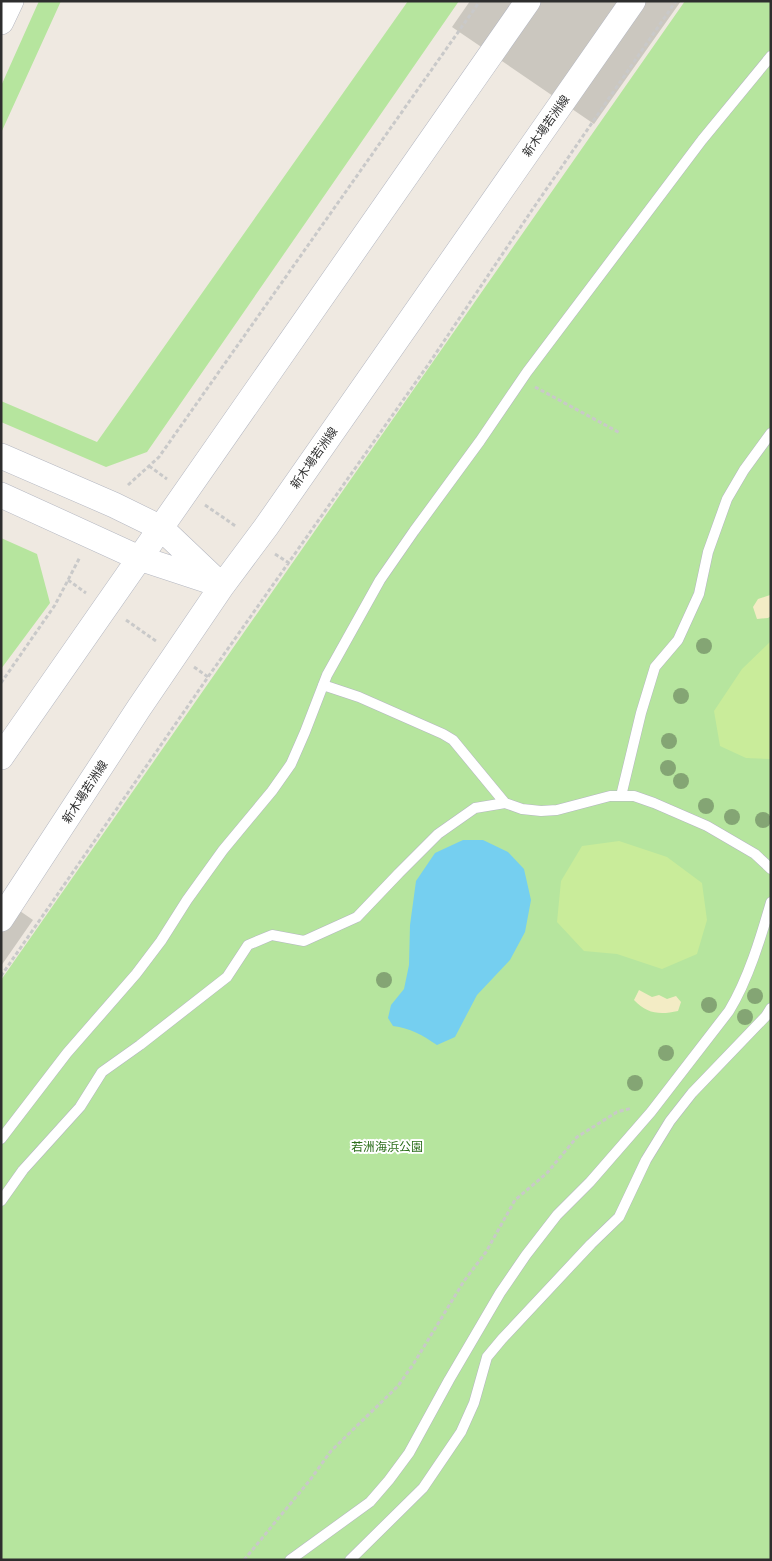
<svg xmlns="http://www.w3.org/2000/svg" width="772" height="1561" viewBox="0 0 772 1561" font-family="'Fira Sans','Noto Sans JP',sans-serif">
<rect width="100%" height="100%" fill="#efe9e1"/>
<path fill="#b6e59e" d="M 39,1 L 61,1 L 1,133 L 1,86 Z
M 408,1 L 459,1 L 147,452 L 106,467 L 1,422 L 1,401 L 97,442 Z
M 685,1 L 771,1 L 771,1560 L 1,1560 L 1,980 Z
M 1,538 L 37,554 L 50,603 L 1,669 Z"/>
<path fill="#f3ecc5" d="M 771,584 L 771,616 L 768,618 L 757,619 L 753,607 L 758,599 L 770,595 Z
M 639,990 L 652,997 L 659,995 L 667,999 L 676,996 L 681,1002 L 678,1011 C 660,1015 647,1014 634,1000 Z"/>
<path fill="#c9ec9a" d="M 771,641 L 771,759 L 746,758 L 720,746 L 714,711 L 742,669 Z
M 619,841 L 667,857 L 702,883 L 707,920 L 697,954 L 662,969 L 617,954 L 584,951 L 557,922 L 561,881 L 582,846 Z"/>
<path fill="#75cff0" d="M 463,840 L 483,840 L 508,852 L 524,869 L 531,900 L 525,932 L 510,960 L 477,995 L 455,1037 L 437,1045 C 422,1035 410,1028 393,1026 L 388,1018 L 391,1005 L 404,989 L 409,965 L 410,925 L 416,881 L 435,853 Z"/>
<path fill="#cbc7bf" d="M 470,1 L 681,1 L 594,124 L 452,27 Z
M 1,898 L 33,920 L 1,966 Z"/>
<g fill="none" stroke-linecap="round" stroke-linejoin="round">
<defs>
<path id="service" d="M 323,685 L 359,697 L 443,734 L 453,740 L 505,803 L 522,809 L 541,811 L 557,810 L 610,796 L 634,796 L 654,803 L 707,826 L 755,854 L 771,869
M 621,796 L 641,713 L 655,667 L 678,640 L 699,594 L 708,552 L 727,499 L 744,470 L 771,433
M 1,1139 L 67,1053 L 136,974 L 161,941 L 187,900 L 223,850 L 272,791 L 291,764 L 305,732 L 327,675 L 380,580 L 414,531 L 480,441 L 527,372 L 702,140 L 771,56
M 1,1201 L 23,1170 L 80,1107 L 102,1072 L 140,1045 L 227,977 L 248,945 L 272,935 L 304,941 L 357,917 L 399,873 L 438,834 L 475,808 L 505,803
M 290,1560 L 370,1502 L 389,1480 L 409,1453 L 449,1380 L 500,1293 L 526,1255 L 557,1215 L 590,1182 L 651,1112 L 729,1011 C 748,980 761,937 771,902
M 350,1560 L 423,1488 L 461,1432 L 474,1403 L 487,1357 L 502,1339 L 591,1244 L 619,1217 L 646,1160 L 670,1121 L 692,1093 L 766,1016 L 771,1008"/>
<path id="tertiary" d="M 1,22 L 11,1
M 1,456 L 114,505 L 161,528 L 222,586
M 1,495 L 139,558 L 215,583
M 1,757 L 528,1
M 1,919 L 139,708 L 222,586 L 266,527 L 633,1"/>
</defs>
<use href="#service" stroke="#b4b7c1" stroke-width="11"/>
<use href="#tertiary" stroke="#b4b7c1" stroke-width="26"/>
<path stroke="#c9c9c9" stroke-width="3" stroke-dasharray="4 2.5" stroke-linecap="butt" d="M 535,387 L 620,433
M 149,466 L 167,479
M 128,485 L 159,457 L 480,1
M 205,505 L 237,527
M 275,554 L 289,563
M 68,580 L 86,593
M 126,620 L 156,641
M 194,667 L 208,677
M 1,683 L 55,605 L 80,557
M 1,976 L 208,677 L 430,362 L 532,210 L 676,1
M 244,1560 L 310,1480 L 331,1451 L 398,1386 L 414,1363 L 464,1281 L 486,1252 L 515,1200 L 547,1173 L 577,1137 L 617,1112 L 632,1108"/>
<use href="#service" stroke="#fff" stroke-width="10"/>
<use href="#tertiary" stroke="#fff" stroke-width="25"/>
</g>
<g fill="#84a574">
<circle cx="704" cy="646" r="8"/>
<circle cx="681" cy="696" r="8"/>
<circle cx="669" cy="741" r="8"/>
<circle cx="668" cy="768" r="8"/>
<circle cx="681" cy="781" r="8"/>
<circle cx="706" cy="806" r="8"/>
<circle cx="732" cy="817" r="8"/>
<circle cx="763" cy="820" r="8"/>
<circle cx="384" cy="980" r="8"/>
<circle cx="755" cy="996" r="8"/>
<circle cx="709" cy="1005" r="8"/>
<circle cx="745" cy="1017" r="8"/>
<circle cx="666" cy="1053" r="8"/>
<circle cx="635" cy="1083" r="8"/>
</g>
<g text-anchor="middle" dominant-baseline="central" stroke-width="4" stroke-linejoin="round" paint-order="stroke">
<g font-size="12" fill="#2e2e2e" stroke="#fff">
<text transform="translate(546 126) rotate(-55)">新木場若洲線</text>
<text transform="translate(314 458) rotate(-55)">新木場若洲線</text>
<text transform="translate(85 792) rotate(-57)">新木場若洲線</text>
</g>
<g font-size="12" fill="#2c6e1b" stroke="#fff">
<text x="387" y="1147">若洲海浜公園</text>
</g>
</g>
<rect width="772" height="1561" fill="none" stroke="#2e2e2e" stroke-width="5"/>
</svg>
